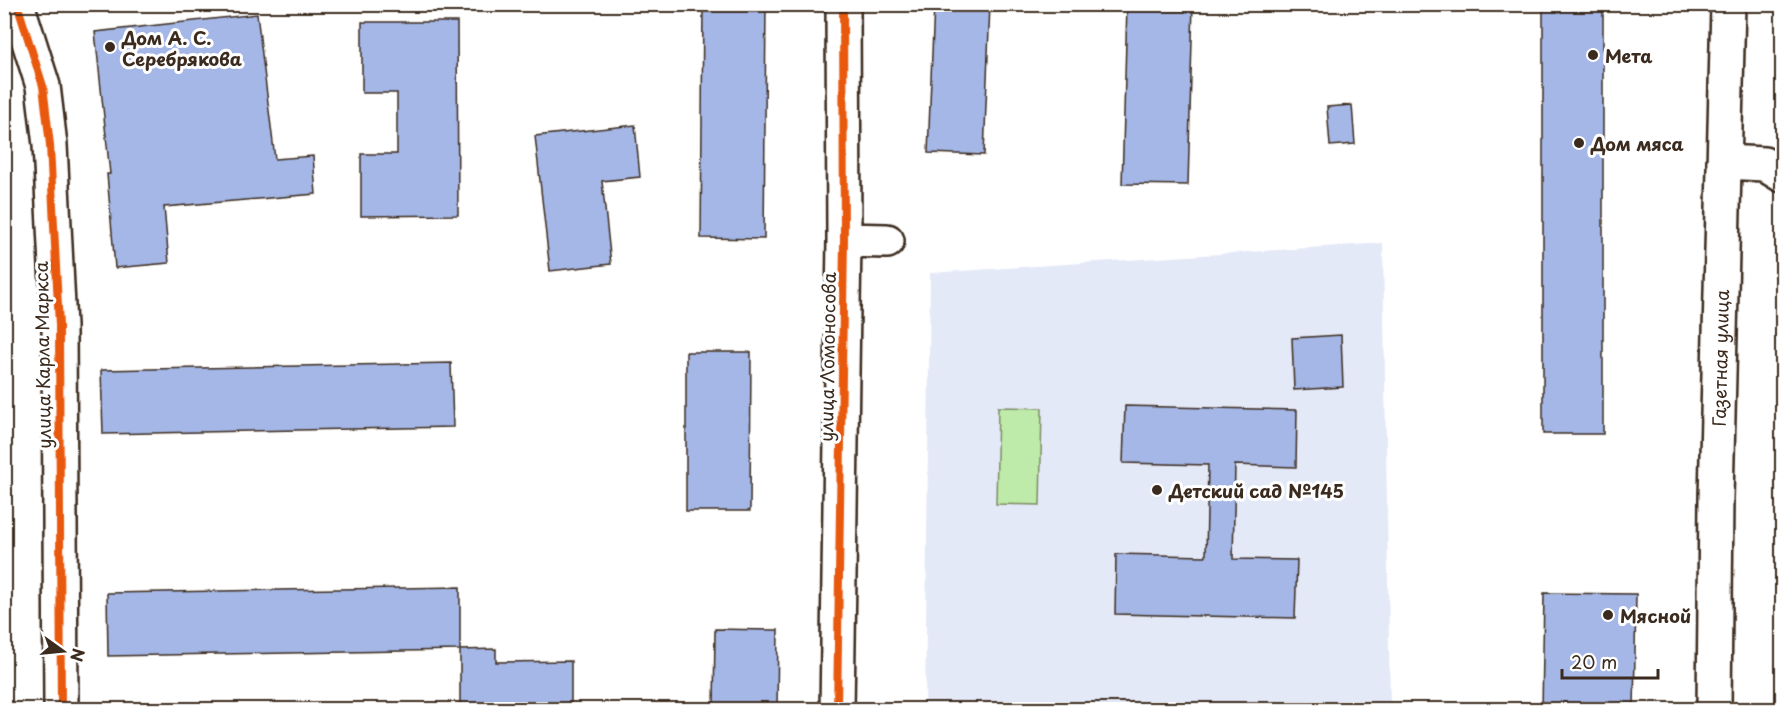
<svg xmlns="http://www.w3.org/2000/svg" width="1787" height="714" viewBox="0 0 1787 714" font-family="'Playpen Sans',sans-serif">
<rect width="100%" height="100%" fill="#fff"/>
<filter id="ink" filterUnits="userSpaceOnUse"><feTurbulence type="fractalNoise" baseFrequency=".0167" numOctaves="2"/><feDisplacementMap in="SourceGraphic" scale="12" xChannelSelector="R" yChannelSelector="G"/><feConvolveMatrix kernelMatrix="1 2 1 2 8 2 1 2 1" color-interpolation-filters="sRGB"/></filter>
<g filter="url(#ink)">
<path fill="#e4e9f8" d="M 1383,243 L 1390,709 L 1142,707 L 1142,710 L 925,710 L 930,273 Z"/>
<path fill="#beeba9" stroke="#7c8a64" stroke-width="1.5" d="M 998,407 L 1042,408 L 1040,505 L 996,504 Z"/>
<path fill="#a4b7e6" stroke="#3b2a1e" stroke-width="1.5" d="M 703,4 L 766,4 L 764,239 L 701,238 Z
M 934,4 L 990,4 L 984,155 L 928,153 Z
M 1127,4 L 1193,4 L 1188,185 L 1122,184 Z
M 1543,4 L 1603,4 L 1603,434 L 1543,434 Z
M 257,14 L 275,159 L 313,156 L 316,194 L 164,207 L 169,263 L 115,268 L 107,174 L 110,174 L 95,32 Z
M 362,22 L 457,22 L 458,215 L 361,216 L 361,154 L 397,154 L 397,93 L 362,93 Z
M 1352,105 L 1355,144 L 1330,146 L 1327,107 Z
M 635,125 L 640,177 L 602,181 L 611,264 L 550,271 L 535,136 Z
M 1341,335 L 1343,387 L 1294,390 L 1292,338 Z
M 686,352 L 751,352 L 750,511 L 686,511 Z
M 451,363 L 453,427 L 103,434 L 101,370 Z
M 1125,406 L 1297,410 L 1296,467 L 1235,465 L 1233,559 L 1297,560 L 1295,618 L 1115,614 L 1116,554 L 1206,556 L 1208,465 L 1123,463 Z
M 460,587 L 460,650 L 108,656 L 107,593 Z
M 1544,593 L 1636,594 L 1634,710 L 1542,710 Z
M 715,629 L 778,630 L 777,710 L 714,710 Z
M 496,649 L 496,662 L 571,661 L 571,710 L 460,710 L 460,650 Z"/>
<g fill="none" stroke-linecap="round" stroke-linejoin="round">
<defs>
<path id="street" d="M 1724,162 L 1764,164 L 1782,175
M 844,240 L 887,241
M 837,710 L 844,240 L 843,4"/>
<g id="secondary">
<path d="M 17,4 L 43,86 L 50,145 L 59,326 L 61,710"/>
<path id="s1" d="M 1714,710 L 1716,498 L 1728,4"/>
</g>
</defs>
<use href="#street" stroke="#3b2a1e" stroke-width="38"/>
<use href="#secondary" stroke="#3b2a1e" stroke-width="38"/>
<use href="#street" stroke="#fff" stroke-width="33"/>
<use href="#secondary" stroke="#fff" stroke-width="33"/>
<defs>
<path id="cycleway" d="M 17,4 L 43,86 L 50,145 L 59,326 L 61,710
M 837,710 L 844,240 L 843,4"/>
</defs>
<use href="#cycleway" stroke="#fff" stroke-width="11"/>
<use href="#cycleway" stroke="#e8590c" stroke-width="8"/>
</g>
</g>
<g fill="#3b2a1e" stroke="#fff" stroke-width="2">
<circle cx="110" cy="47" r="6"/>
<circle cx="1593" cy="55" r="6"/>
<circle cx="1579" cy="143" r="6"/>
<circle cx="1157" cy="490" r="6"/>
<circle cx="1608" cy="615" r="6"/>
</g>
<g text-anchor="middle" dominant-baseline="central" stroke-width="6" stroke-linejoin="round" paint-order="stroke">
<g font-size="18" font-weight="bold" fill="#3b2a1e" stroke="#fff" text-anchor="start">
<text x="122" y="37">Дом А. С.<tspan x="122" dy="21">Серебрякова</tspan></text>
<text x="1605" y="55">Мета</text>
<text x="1591" y="143">Дом мяса</text>
<text x="1169" y="490">Детский сад №145</text>
<text x="1620" y="615">Мясной</text>
</g>
<g font-size="18" fill="#3b2a1e" stroke="#fff">
<text transform="translate(42 355) rotate(-91)">улица Карла Маркса</text>
<text transform="translate(827 357) rotate(-89)">улица Ломоносова</text>
<text stroke="none"><textPath href="#s1" startOffset="352">Газетная улица</textPath></text>
</g>
</g>
<rect width="1787" height="714" fill="none" stroke="#fff" stroke-width="24"/>
<rect x="12" y="12" width="1763" height="690" fill="none" stroke="#3b2a1e" stroke-width="2" filter="url(#ink)"/>
<g transform="translate(63 651) rotate(105)" stroke="#ffffff" stroke-width="4.5" paint-order="stroke">
<path d="M0-4.5L10 22L0 15L-10 22Z" fill="#3b2a1e"/>
<text y="-9" font-size="16" font-weight="bold" text-anchor="middle" fill="#3b2a1e">N</text>
</g>
<path d="M1562 669v9h96v-9" fill="none" stroke="#3b2a1e" stroke-width="3"/>
<text x="1571" y="669" font-size="18" fill="#3b2a1e" stroke="#ffffff" stroke-width="4.5" paint-order="stroke">20 m</text>
</svg>
